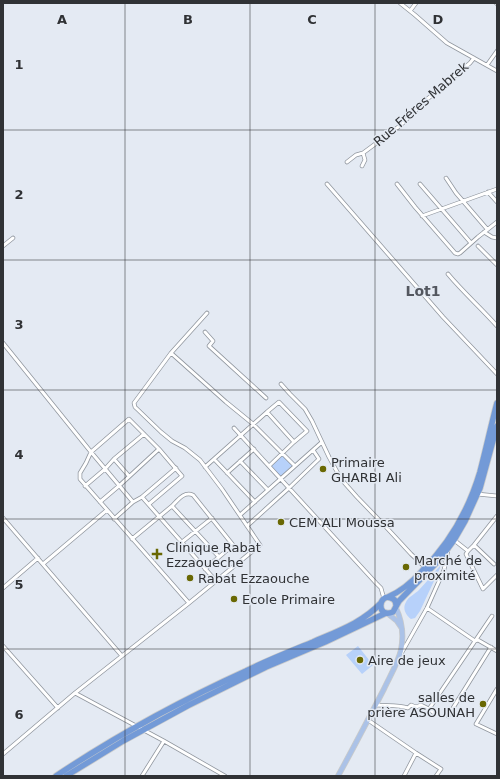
<svg xmlns="http://www.w3.org/2000/svg" width="500" height="779" viewBox="0 0 500 779" font-family="'DejaVu Sans',sans-serif">
<rect width="100%" height="100%" fill="#e4eaf3"/>
<path fill="#b7d1fa" d="M 282,455 L 293,466 L 281,477 L 270,466 Z
M 440,566 L 440,568 L 420,611 L 415,618 L 411,619 C 406,615 402,609 406,602 C 408,597 415,594 419,590 C 427,582 433,573 440,566 Z
M 358,646 L 373,665 L 362,674 L 346,655 Z"/>
<g fill="none" stroke-linecap="round" stroke-linejoin="round">
<defs>
<path id="street" d="M 400,3 L 415,15 L 447,43 L 497,71
M 496,3 L 497,4
M 410,11 L 416,3
M 487,65 L 497,51
M 347,162 L 356,155 L 363,153 L 401,125 L 425,101 L 470,63 L 474,58
M 362,166 L 365,160 L 363,153
M 446,178 L 456,193 L 487,229
M 327,184 L 443,317 L 497,374
M 397,184 L 415,207 L 455,253 L 458,254 L 460,253 L 478,237 L 497,222
M 420,184 L 471,243
M 488,192 L 497,202
M 422,216 L 497,189
M 484,232 L 492,237 L 497,238
M 3,246 L 13,238
M 478,246 L 497,265
M 448,274 C 463,292 481,308 497,326
M 205,332 L 213,341 L 209,346 L 266,398
M 3,343 L 91,452 L 133,502
M 171,353 L 226,402 L 253,424 L 295,466 L 240,515
M 281,384 L 290,394 L 305,409 L 312,421 L 329,457 L 341,479 L 357,497 L 386,527 L 411,554 L 426,568
M 267,412 L 279,402 L 307,431 L 294,442
M 234,428 L 376,583 L 381,588 L 384,599
M 313,450 L 322,442
M 114,459 L 129,476
M 214,459 L 255,502
M 240,461 L 268,490
M 205,467 L 267,412 L 294,442 L 269,466
M 227,473 L 254,449
M 85,486 L 105,469 L 114,459 L 144,434
M 477,494 L 497,496
M 142,497 L 216,581
M 100,502 L 120,485 L 159,449
M 149,504 L 182,476 L 159,449 L 129,419 L 91,452 L 86,463 L 80,473 L 80,479 L 189,603
M 172,506 C 178,500 184,491 193,495 L 233,545 L 205,569
M 3,518 L 122,656
M 114,519 L 133,502 L 142,497 L 176,468
M 247,526 L 289,488 L 319,459 L 313,450 L 295,466
M 132,539 L 172,506 L 219,557
M 454,540 L 468,551 L 466,554 L 483,589 L 497,575
M 182,542 L 212,518
M 474,545 L 494,564
M 468,551 L 474,545 L 497,516
M 43,564 L 107,510
M 3,588 L 38,558
M 427,608 L 475,641 L 478,640 L 497,651
M 3,646 L 58,708
M 401,654 L 427,608 L 444,570 L 448,550
M 497,689 L 476,724 L 497,734
M 75,693 L 164,741 L 225,776
M 376,705 C 387,706 398,705 408,708 L 411,705 L 416,707 L 421,705 L 429,709 L 434,713
M 429,709 L 492,616
M 448,716 L 491,647
M 368,720 L 416,753 L 441,769 L 436,776
M 3,754 L 75,693 L 189,603 L 260,545 L 222,489 L 200,460 L 185,448 L 172,441 L 161,432 L 135,407 L 134,403 L 171,353 L 207,313
M 142,776 L 164,741
M 404,776 L 416,753"/>
<path id="primary" d="M 387,613 L 397,621 L 401,627
M 338,776 C 354,747 369,718 384,689 C 390,676 398,663 401,650 C 404,635 402,621 396,608"/>
<path id="highway" d="M 388,597 C 402,591 412,582 422,571 C 449,544 469,509 480,472 C 486,449 491,426 497,403
M 396,605 C 396,602 395,599 391,598 C 378,593 376,619 393,612 L 399,601 L 440,559 L 454,540 L 465,521 L 480,488 L 497,426
M 56,776 C 116,736 180,701 246,671 C 268,660 291,651 313,642 C 338,631 362,623 381,603
M 66,776 L 123,741 L 189,705 L 266,667 L 325,642 L 386,613"/>
</defs>
<use href="#street" stroke="#90969e" stroke-width="4.5"/>
<use href="#primary" stroke="#c9caca" stroke-width="6"/>
<use href="#highway" stroke="#c9caca" stroke-width="7"/>
<use href="#street" stroke="#fff" stroke-width="3"/>
<use href="#primary" stroke="#abc2e7" stroke-width="4.5"/>
<use href="#highway" stroke="#739ad7" stroke-width="5.5"/>
</g>
<path fill="none" stroke="#303235" stroke-width="1" stroke-opacity="0.55" d="M 125,3 L 125,776M 250,3 L 250,776M 375,3 L 375,776M 3,130 L 497,130M 3,260 L 497,260M 3,390 L 497,390M 3,519 L 497,519M 3,649 L 497,649"/>
<g fill="#696803" stroke="#e4eaf3" stroke-width="1.5">
<circle cx="323" cy="469" r="4"/>
<circle cx="281" cy="522" r="4"/>
<path d="M155 548h4v4h4v4h-4v4h-4v-4h-4v-4h4z"/>
<circle cx="406" cy="567" r="4"/>
<circle cx="190" cy="578" r="4"/>
<circle cx="234" cy="599" r="4"/>
<circle cx="360" cy="660" r="4"/>
<circle cx="483" cy="704" r="4"/>
</g>
<g text-anchor="middle" dominant-baseline="central" stroke-width="3" stroke-linejoin="round" paint-order="stroke">
<g font-size="13" fill="#303235" stroke="#e4eaf3">
<text transform="translate(421 104) rotate(-41)">Rue Fréres Mabrek</text>
</g>
<g font-size="13" fill="#303235" stroke="#e4eaf3" text-anchor="start">
<text x="331" y="462">Primaire<tspan x="331" dy="15">GHARBI Ali</tspan></text>
<text x="289" y="522">CEM ALI Moussa</text>
<text x="166" y="547">Clinique Rabat<tspan x="166" dy="15">Ezzaoueche</tspan></text>
<text x="414" y="560">Marché de<tspan x="414" dy="15">proximité</tspan></text>
<text x="198" y="578">Rabat Ezzaouche</text>
<text x="242" y="599">Ecole Primaire</text>
<text x="368" y="660">Aire de jeux</text>
<text x="475" y="697" text-anchor="end">salles de<tspan x="475" dy="15">prière ASOUNAH</tspan></text>
</g>
<g font-size="14" font-weight="bold" fill="#53575f" stroke="#e4eaf3">
<text x="423" y="291">Lot1</text>
</g>
</g>
<g font-size="13" text-anchor="middle" font-weight="bold" fill="#303235" stroke="#e4eaf3" stroke-width="3" stroke-linejoin="round" paint-order="stroke">
<text x="62" y="24">A</text>
<text x="188" y="24">B</text>
<text x="312" y="24">C</text>
<text x="438" y="24">D</text>
<text x="19" y="69">1</text>
<text x="19" y="199">2</text>
<text x="19" y="329">3</text>
<text x="19" y="459">4</text>
<text x="19" y="589">5</text>
<text x="19" y="719">6</text>
</g>
<rect width="500" height="779" fill="none" stroke="#303235" stroke-width="8"/>
</svg>
